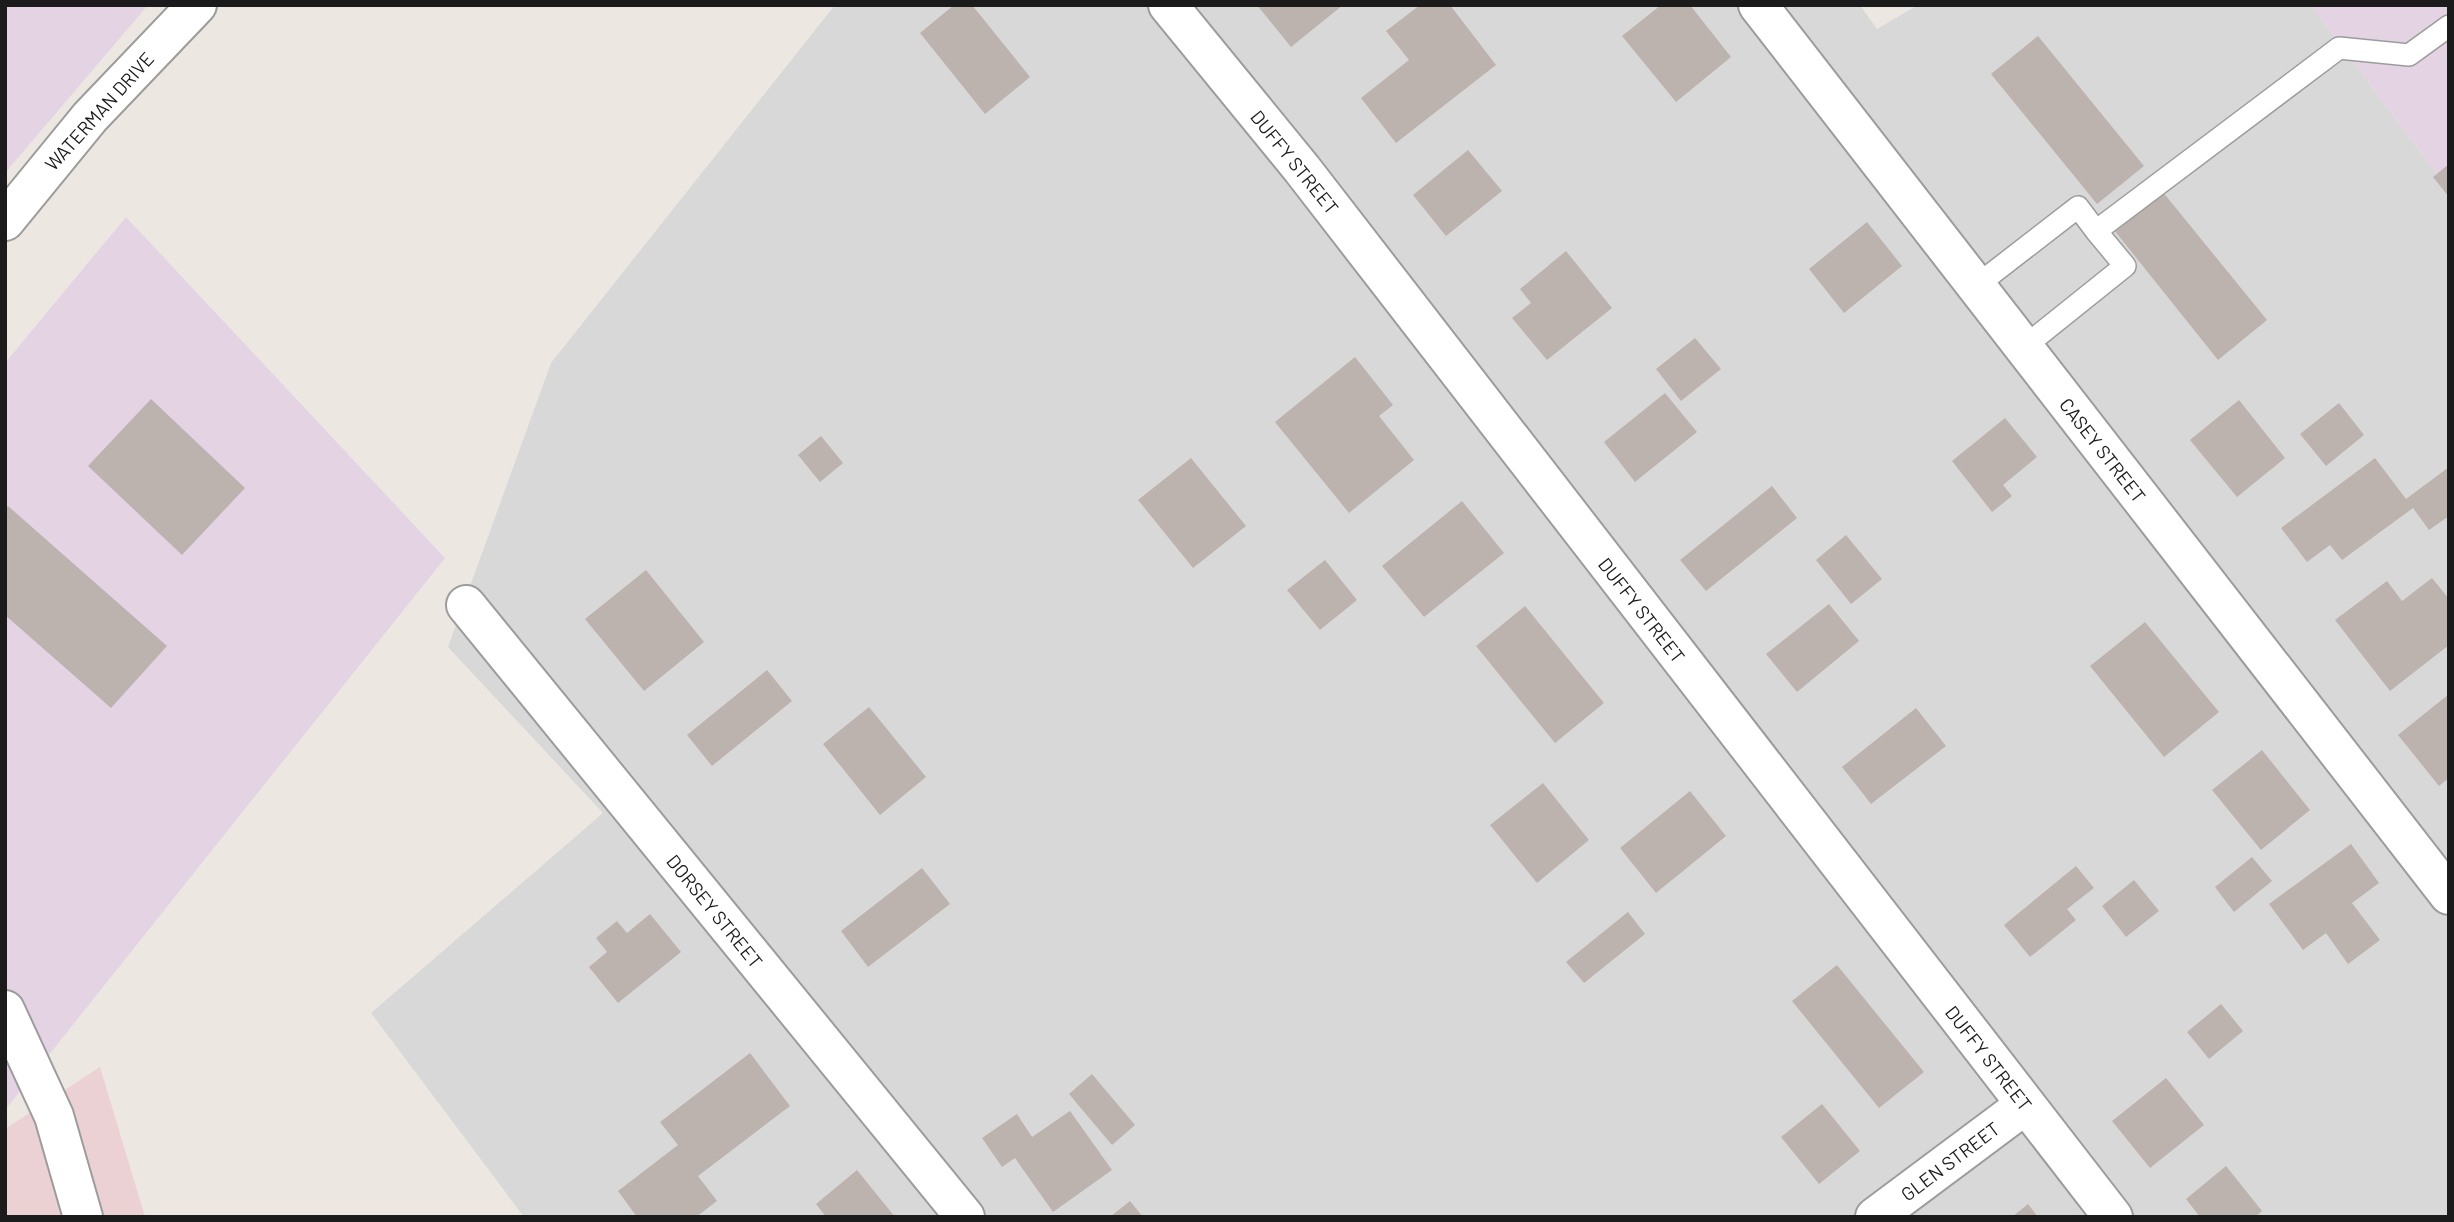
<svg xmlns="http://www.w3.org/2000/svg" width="2454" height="1222" viewBox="0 0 2454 1222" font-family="Barlow,sans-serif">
<rect width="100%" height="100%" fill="#ece7e1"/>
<path fill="#d9d8d8" d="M 835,5 L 1860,5 L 1877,29 L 1918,5 L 2311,5 L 2449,190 L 2449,1217 L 524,1217 L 371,1013 L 603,813 L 448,647 L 551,363 Z"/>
<path fill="#ecd1d4" d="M 100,1067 L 145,1217 L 5,1217 L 5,1129 Z"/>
<path fill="#e4d4e3" d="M 5,5 L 148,5 L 5,173 Z
M 2311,5 L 2449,5 L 2449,190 Z
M 126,217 L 445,558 L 5,1110 L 5,363 Z"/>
<path fill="#bcb2ae" d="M 954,5 L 972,5 L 1030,77 L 985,114 L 920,33 Z
M 1257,5 L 1343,5 L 1291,47 Z
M 1420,5 L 1450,5 L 1496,65 L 1396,143 L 1361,98 L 1409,60 L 1386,31 Z
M 1661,5 L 1690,5 L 1731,57 L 1676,102 L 1622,36 Z
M 2038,36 L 2144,166 L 2097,204 L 1991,74 Z
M 1468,150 L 1502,191 L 1446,236 L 1413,195 Z
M 2449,164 L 2449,197 L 2433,177 Z
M 2162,191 L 2267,320 L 2218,360 L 2114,230 Z
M 1867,222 L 1902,266 L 1844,313 L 1809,269 Z
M 1566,251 L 1612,308 L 1547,360 L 1512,318 L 1531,303 L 1520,289 Z
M 1695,338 L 1721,369 L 1681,401 L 1656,369 Z
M 1355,357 L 1393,405 L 1379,416 L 1414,460 L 1349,513 L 1275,422 Z
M 1665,393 L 1697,432 L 1635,482 L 1604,442 Z
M 151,399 L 245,488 L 182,555 L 88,466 Z
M 2239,400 L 2285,458 L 2237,497 L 2190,440 Z
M 2339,403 L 2364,435 L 2326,466 L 2300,434 Z
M 2005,418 L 2037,457 L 2003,485 L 2012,496 L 1992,512 L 1952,461 Z
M 821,436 L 843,463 L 820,482 L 798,455 Z
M 1191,458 L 1246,526 L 1193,568 L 1138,500 Z
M 2375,458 L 2406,499 L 2449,467 L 2449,516 L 2429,530 L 2413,508 L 2342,560 L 2330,545 L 2307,562 L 2281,528 Z
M 1772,486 L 1797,518 L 1706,591 L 1680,560 Z
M 1462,501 L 1504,553 L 1424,617 L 1382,566 Z
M 8,506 L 167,646 L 111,708 L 5,615 L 5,509 Z
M 1846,535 L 1882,579 L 1851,604 L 1816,560 Z
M 1325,560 L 1357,600 L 1320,630 L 1287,590 Z
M 646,570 L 704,642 L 644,691 L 585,619 Z
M 2432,578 L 2449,599 L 2449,645 L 2390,691 L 2335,620 L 2387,581 L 2402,601 Z
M 1829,604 L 1859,641 L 1797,692 L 1766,654 Z
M 1525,606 L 1604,703 L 1555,743 L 1476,646 Z
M 2145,622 L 2219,712 L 2164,757 L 2090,666 Z
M 767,670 L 792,701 L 712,766 L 687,735 Z
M 2449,694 L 2449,778 L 2439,786 L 2398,735 Z
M 869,707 L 926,777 L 880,815 L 823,744 Z
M 1916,708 L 1946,746 L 1871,804 L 1842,767 Z
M 2262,750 L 2310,810 L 2261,850 L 2212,790 Z
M 1543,783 L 1589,840 L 1537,883 L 1490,825 Z
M 1690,791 L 1726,836 L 1656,893 L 1620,848 Z
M 2351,844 L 2379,883 L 2352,903 L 2380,940 L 2348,964 L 2326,933 L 2303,950 L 2269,904 Z
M 2252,857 L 2272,881 L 2234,912 L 2215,887 Z
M 2076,866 L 2094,888 L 2067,909 L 2076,920 L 2030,957 L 2004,925 Z
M 922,868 L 950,904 L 868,967 L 841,931 Z
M 2134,880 L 2159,911 L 2126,937 L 2102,906 Z
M 1628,912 L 1645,934 L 1584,983 L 1566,962 Z
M 650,914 L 681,952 L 618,1003 L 589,967 L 607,952 L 596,938 L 617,921 L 627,933 Z
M 1837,965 L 1924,1072 L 1879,1108 L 1792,1001 Z
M 2221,1004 L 2243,1031 L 2209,1059 L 2187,1032 Z
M 750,1053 L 790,1106 L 698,1176 L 717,1201 L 696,1217 L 637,1217 L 618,1191 L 678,1145 L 660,1122 Z
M 1092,1074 L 1135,1125 L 1112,1145 L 1069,1094 Z
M 2166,1078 L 2204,1125 L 2150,1168 L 2112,1121 Z
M 1822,1104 L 1860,1151 L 1819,1184 L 1781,1137 Z
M 1070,1111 L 1112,1170 L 1053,1212 L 1015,1158 L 1002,1167 L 982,1138 L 1017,1114 L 1032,1137 Z
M 2226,1166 L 2262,1211 L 2255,1217 L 2200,1217 L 2186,1199 Z
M 857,1170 L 895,1217 L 826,1217 L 816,1204 Z
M 1130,1201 L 1143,1217 L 1110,1217 Z
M 2028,1204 L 2038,1217 L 2012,1217 Z"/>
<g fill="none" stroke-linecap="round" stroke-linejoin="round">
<defs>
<path id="service" d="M 1976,286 L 2078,207 L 2096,231
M 2024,347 L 2125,266 L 2096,231 L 2339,48 L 2409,55 L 2449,26"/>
<path id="minor" d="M 1168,5 L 1302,169 L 2113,1217
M 1758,5 L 2449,895
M 5,221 L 90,117 L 197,5
M 466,605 L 965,1217
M 5,1010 L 54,1116 L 83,1217
M 1875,1217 L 2025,1105"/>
</defs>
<use href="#service" stroke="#9c9c9c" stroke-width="24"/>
<use href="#minor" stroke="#9c9c9c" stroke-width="42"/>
<use href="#service" stroke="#fff" stroke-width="21"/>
<use href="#minor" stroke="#fff" stroke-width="38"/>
</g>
<g text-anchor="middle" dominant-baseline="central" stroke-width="6" stroke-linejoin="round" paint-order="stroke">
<g font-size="19" fill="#1b1b1b" stroke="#fff">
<text transform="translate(99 111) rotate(-48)">WATERMAN DRIVE</text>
<text transform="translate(1295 162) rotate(51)">DUFFY STREET</text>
<text transform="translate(2103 450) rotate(52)">CASEY STREET</text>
<text transform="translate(1642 610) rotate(52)">DUFFY STREET</text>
<text transform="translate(715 911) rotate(51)">DORSEY STREET</text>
<text transform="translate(1989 1058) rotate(52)">DUFFY STREET</text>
<text transform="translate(1950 1161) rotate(-37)">GLEN STREET</text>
</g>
</g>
<rect width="2454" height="1222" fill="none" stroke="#1b1b1b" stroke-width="14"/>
</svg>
